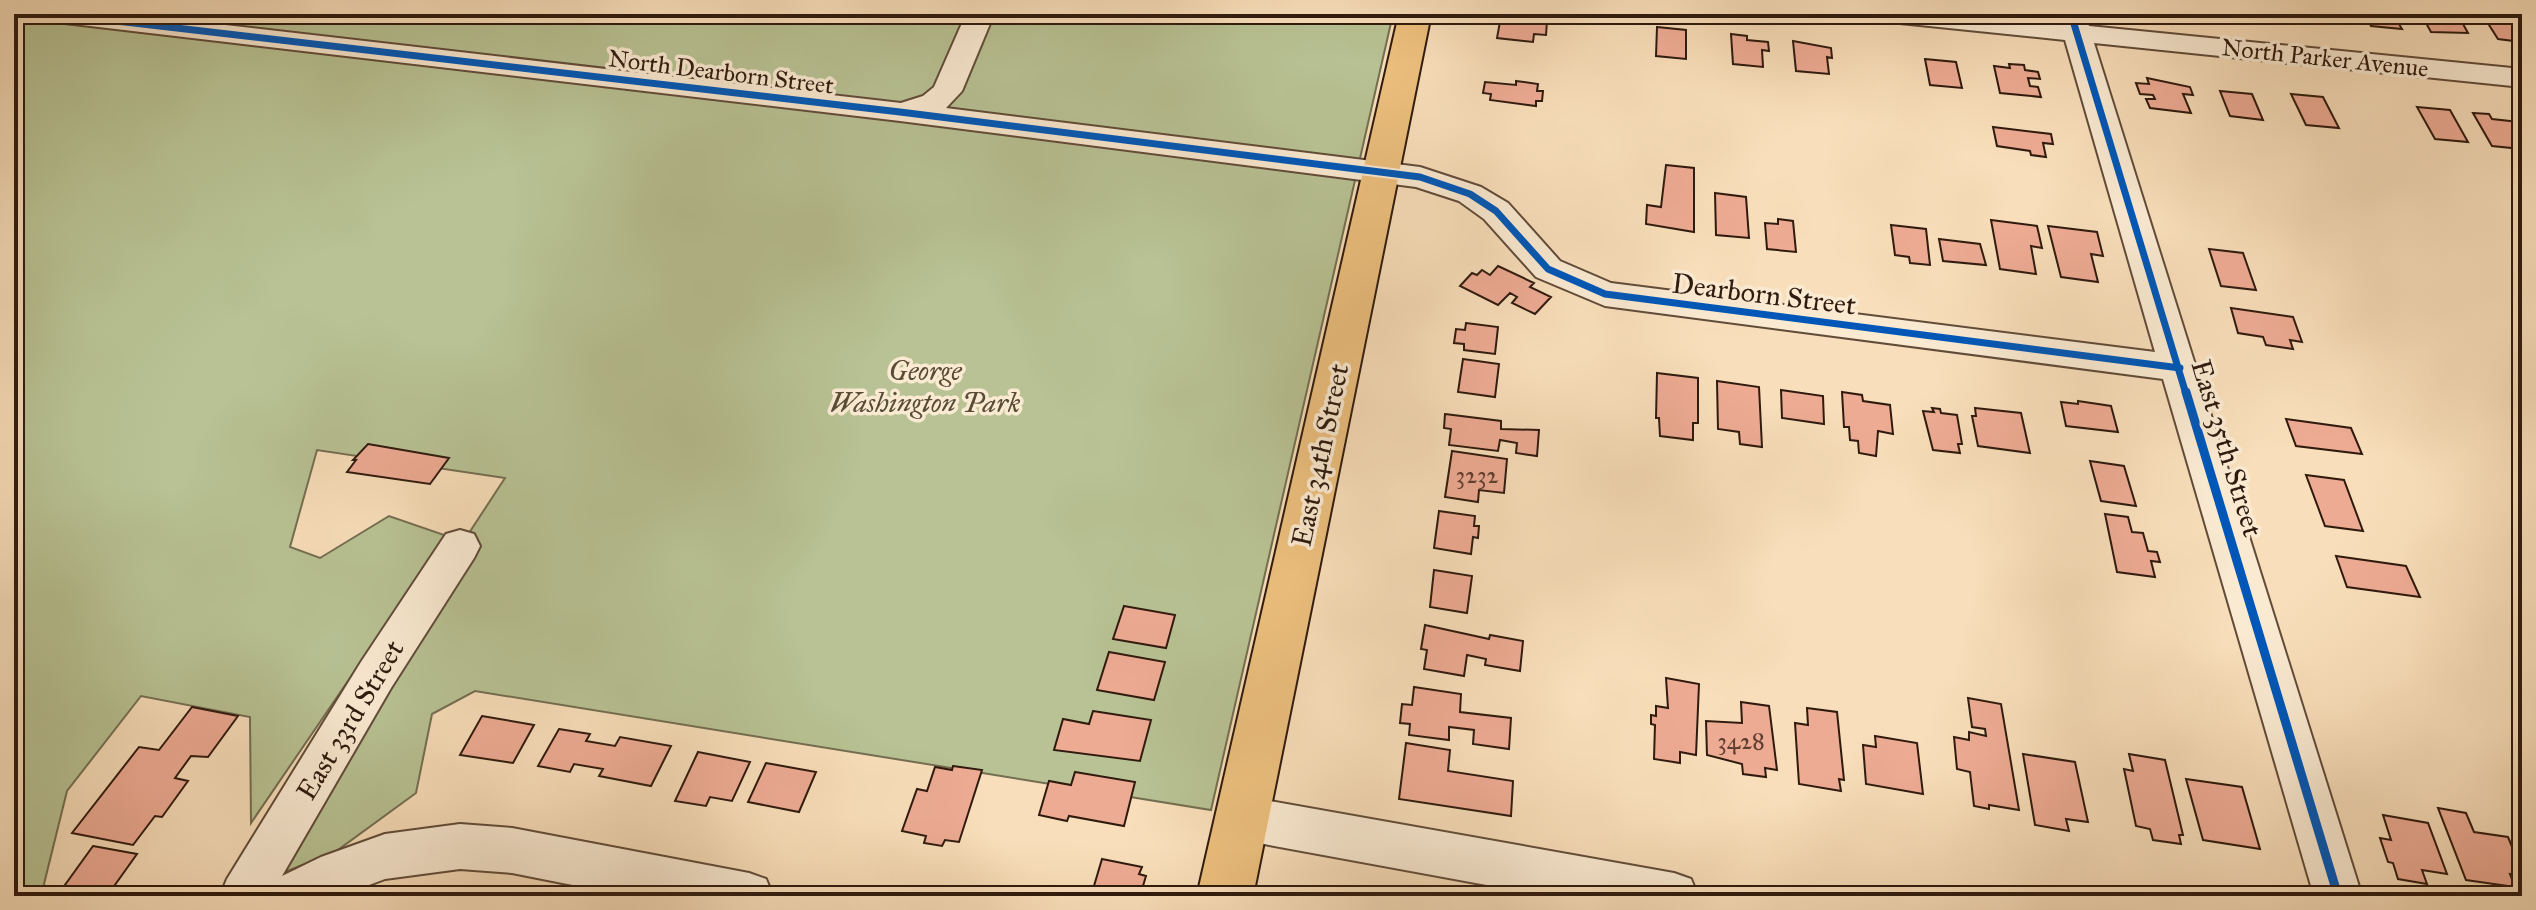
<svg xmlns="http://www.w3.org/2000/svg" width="2536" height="910" viewBox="0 0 2536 910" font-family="'IM FELL Great Primer',serif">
<rect width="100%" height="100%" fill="#f8deba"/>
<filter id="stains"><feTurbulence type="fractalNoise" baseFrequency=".0025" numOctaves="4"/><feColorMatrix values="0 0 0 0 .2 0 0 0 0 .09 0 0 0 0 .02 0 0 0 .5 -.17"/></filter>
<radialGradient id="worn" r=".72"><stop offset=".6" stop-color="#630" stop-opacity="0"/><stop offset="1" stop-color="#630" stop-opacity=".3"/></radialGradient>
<path fill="#b8c294" stroke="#746e51" stroke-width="2" d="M 14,14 L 1393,14 L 1211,810 L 475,691 L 432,714 L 416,793 L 335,852 L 245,888 L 376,675 L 505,478 L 317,450 L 290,547 L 320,558 L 389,516 L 447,536 L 251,823 L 250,717 L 141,696 L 67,791 L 44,884 L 49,896 L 14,896 Z"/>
<path fill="#eeab94" stroke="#2f1a0e" stroke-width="2" d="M 2309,14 L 2346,14 L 2349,20 L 2312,21 Z
M 2365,14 L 2393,14 L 2402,29 L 2371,26 Z
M 2421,14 L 2450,14 L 2456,24 L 2463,24 L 2468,33 L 2431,32 Z
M 2482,14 L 2511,14 L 2522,31 L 2522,42 L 2498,39 Z
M 1501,16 L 1547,21 L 1546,35 L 1534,34 L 1533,42 L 1497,38 Z
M 1657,27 L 1686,30 L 1686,59 L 1656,56 Z
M 1731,34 L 1747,36 L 1747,40 L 1768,42 L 1769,51 L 1762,50 L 1763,67 L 1733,64 Z
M 1793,41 L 1831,48 L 1832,58 L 1827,57 L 1829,74 L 1796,71 Z
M 1925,59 L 1956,62 L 1962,88 L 1930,85 Z
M 2009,64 L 2024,65 L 2025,70 L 2038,72 L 2040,79 L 2028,78 L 2030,86 L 2038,87 L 2041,97 L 2000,93 L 1994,66 L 2010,68 Z
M 2147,78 L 2190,87 L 2193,95 L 2183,94 L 2191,113 L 2150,108 L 2146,99 L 2155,99 L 2153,95 L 2140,94 L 2136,83 L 2149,84 Z
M 1516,81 L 1538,84 L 1537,91 L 1543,91 L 1542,101 L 1536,101 L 1536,106 L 1490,100 L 1491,94 L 1483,93 L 1485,82 L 1516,85 Z
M 2220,91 L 2252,94 L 2263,120 L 2230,116 Z
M 2291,94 L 2323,97 L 2339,128 L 2306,125 Z
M 2417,107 L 2450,110 L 2468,142 L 2435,139 Z
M 2473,113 L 2489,114 L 2492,119 L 2519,122 L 2522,129 L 2513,128 L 2522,149 L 2492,146 Z
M 1993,127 L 2051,134 L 2053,144 L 2043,143 L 2046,157 L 2031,155 L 2030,151 L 1997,146 Z
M 1666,165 L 1694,168 L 1694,232 L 1646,224 L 1647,205 L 1661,207 Z
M 1715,193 L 1746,197 L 1749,238 L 1716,235 Z
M 1778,219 L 1793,221 L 1796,252 L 1767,249 L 1765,223 L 1778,224 Z
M 1991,220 L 2037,226 L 2042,248 L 2031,246 L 2036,274 L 2000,269 Z
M 1891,225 L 1926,229 L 1930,265 L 1910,263 L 1909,257 L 1895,255 Z
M 2048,226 L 2097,232 L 2103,256 L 2091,254 L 2098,282 L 2061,277 Z
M 1939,239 L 1980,244 L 1986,265 L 1943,261 Z
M 2209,249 L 2243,253 L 2256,290 L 2221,286 Z
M 1498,266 L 1534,283 L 1530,287 L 1551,297 L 1535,314 L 1512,303 L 1517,297 L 1510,293 L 1498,305 L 1460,286 L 1472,273 L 1477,275 L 1482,270 L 1490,275 Z
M 2231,308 L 2293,317 L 2302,342 L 2290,340 L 2293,349 L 2266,345 L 2263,337 L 2238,333 Z
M 1466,323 L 1498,327 L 1495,354 L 1464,350 L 1464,344 L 1454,343 L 1456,329 L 1465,330 Z
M 1463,359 L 1499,364 L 1495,397 L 1458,392 Z
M 1657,373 L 1698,378 L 1698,423 L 1693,423 L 1693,440 L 1660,436 L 1659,418 L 1656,418 Z
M 1717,381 L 1759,387 L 1762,447 L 1740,444 L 1739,432 L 1718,429 Z
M 1781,390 L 1823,396 L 1824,424 L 1782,418 Z
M 1842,392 L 1862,395 L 1863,401 L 1890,405 L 1893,434 L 1878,431 L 1876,456 L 1859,453 L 1858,441 L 1850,440 L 1849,427 L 1844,427 Z
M 2078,401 L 2111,406 L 2118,432 L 2066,426 L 2061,402 L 2078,404 Z
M 1932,408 L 1940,409 L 1941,413 L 1957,415 L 1962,444 L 1958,444 L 1960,453 L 1933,450 L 1923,411 L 1934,412 Z
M 1975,408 L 2021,413 L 2030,453 L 1978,446 L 1972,416 L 1976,416 Z
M 1445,414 L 1501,421 L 1501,429 L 1539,430 L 1537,456 L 1516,453 L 1517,443 L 1500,440 L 1498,451 L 1449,445 L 1451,429 L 1444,428 Z
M 2286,419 L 2351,428 L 2362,454 L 2296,446 Z
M 368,444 L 449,458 L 430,484 L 347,472 L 356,460 L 353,460 Z
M 1452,451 L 1507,459 L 1504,493 L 1479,490 L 1478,502 L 1445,497 Z
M 2090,461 L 2124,466 L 2136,506 L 2101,501 Z
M 2306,475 L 2344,480 L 2363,531 L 2325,526 Z
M 1439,511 L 1475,516 L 1474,526 L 1479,526 L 1478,538 L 1473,537 L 1471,554 L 1434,548 Z
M 2105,514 L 2128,517 L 2132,532 L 2143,533 L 2148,551 L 2157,552 L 2160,562 L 2151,561 L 2155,577 L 2117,572 Z
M 2336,556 L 2406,566 L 2420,597 L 2347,587 Z
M 1434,570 L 1472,576 L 1467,613 L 1430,607 Z
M 1124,606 L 1175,615 L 1166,648 L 1113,639 Z
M 1425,625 L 1489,639 L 1490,635 L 1523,641 L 1520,671 L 1485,665 L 1486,659 L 1467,655 L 1464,676 L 1424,669 L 1427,650 L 1421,649 Z
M 1109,652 L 1165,662 L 1154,700 L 1097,690 Z
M 1666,678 L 1699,684 L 1696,755 L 1680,752 L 1680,763 L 1654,759 L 1655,725 L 1651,724 L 1651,715 L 1656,716 L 1656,706 L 1668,708 Z
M 1414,687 L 1461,694 L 1460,712 L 1511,718 L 1509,749 L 1473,744 L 1474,730 L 1449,727 L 1449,740 L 1409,735 L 1410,724 L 1400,723 L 1402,704 L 1412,705 Z
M 1968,698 L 2001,704 L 2019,810 L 1989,805 L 1989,809 L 1974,806 L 1970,772 L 1957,769 L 1954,737 L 1969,740 L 1969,732 L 1986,736 L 1985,729 L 1972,727 Z
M 1741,702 L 1769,706 L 1777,770 L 1765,768 L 1766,777 L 1743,774 L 1742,764 L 1707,755 L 1706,721 L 1742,723 Z
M 192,707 L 238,716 L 208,757 L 191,756 L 175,778 L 188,781 L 162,817 L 155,816 L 133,845 L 72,833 L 139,747 L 159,750 Z
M 1807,708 L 1837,712 L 1844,780 L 1839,779 L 1841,791 L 1799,784 L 1795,723 L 1808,725 Z
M 1093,711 L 1151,720 L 1140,761 L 1054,750 L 1063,719 L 1089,724 Z
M 482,716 L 534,725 L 513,763 L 460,755 Z
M 559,729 L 590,734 L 586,741 L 615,746 L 620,737 L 671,746 L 651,786 L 599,776 L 603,769 L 574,764 L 570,772 L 538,766 Z
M 1875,736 L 1917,743 L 1923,794 L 1866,784 L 1863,745 L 1876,747 Z
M 1406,743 L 1450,750 L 1448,771 L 1513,781 L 1511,816 L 1399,799 Z
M 698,752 L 750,762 L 732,801 L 710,797 L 706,806 L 675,801 Z
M 2023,754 L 2075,762 L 2088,822 L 2066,819 L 2069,831 L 2035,825 Z
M 2129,754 L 2165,760 L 2183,835 L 2179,835 L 2181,844 L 2153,840 L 2150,829 L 2136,826 L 2124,769 L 2133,771 Z
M 766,763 L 816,772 L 799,812 L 748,802 Z
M 953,766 L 982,770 L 959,842 L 945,840 L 942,846 L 924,843 L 926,836 L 902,831 L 917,789 L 927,791 L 935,767 L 952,770 Z
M 1075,772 L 1135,782 L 1124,826 L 1069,816 L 1067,821 L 1039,815 L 1049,781 L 1071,785 Z
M 2186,779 L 2242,787 L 2260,849 L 2203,840 Z
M 2438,808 L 2466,813 L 2474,832 L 2508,837 L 2522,871 L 2522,876 L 2510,874 L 2515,887 L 2466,880 Z
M 2383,815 L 2428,823 L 2447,874 L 2422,870 L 2427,884 L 2398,879 L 2393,863 L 2388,862 L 2380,838 L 2391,840 Z
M 93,846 L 137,854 L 107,896 L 57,896 Z
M 1102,859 L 1142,867 L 1139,874 L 1146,876 L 1140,896 L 1091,896 Z"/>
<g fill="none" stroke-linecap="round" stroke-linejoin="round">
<defs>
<path id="minor" d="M 42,14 L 130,14 L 901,103 L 923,96 L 934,87 L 966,14 L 994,14 L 962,91 L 946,108 L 1420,167 L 1481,187 L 1508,203 L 1560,261 L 1611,283 L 2155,352 L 2065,40 L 1890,22 L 1880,20 L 1876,14 L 1974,14 L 2059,23 L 2057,14 L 2085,14 L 2089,26 L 2522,69 L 2522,87 L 2094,43 L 2362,896 L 2314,896 L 2163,379 L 1605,306 L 1536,277 L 1484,219 L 1459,201 L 1416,187 L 900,121 L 56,22 L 46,20 Z
M 460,530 L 474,534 L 480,546 L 474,558 L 391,688 L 282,876 L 321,857 L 385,834 L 460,824 L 512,828 L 749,873 L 766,879 L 773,896 L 628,896 L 512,873 L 460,869 L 385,879 L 340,896 L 220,896 L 227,879 L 361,662 L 446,534 Z
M 1242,796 L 1674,873 L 1691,879 L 1698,896 L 1547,896 L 1242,840 L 1226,833 L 1219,818 L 1226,803 Z"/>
<path id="major" d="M 1399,14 L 1431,14 L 1253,896 L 1197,896 Z"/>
</defs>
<use href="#minor" stroke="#614b39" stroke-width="4"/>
<use href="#major" stroke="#2f1a0e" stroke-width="4"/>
<use href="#minor" fill="#faead2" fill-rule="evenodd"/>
<use href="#major" fill="#ecbf7d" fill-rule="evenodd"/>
<defs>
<path id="cycleway-far1" d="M 56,14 L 900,112 L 1420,177 L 1470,194 L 1496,211 L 1548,269 L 1605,294 L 2180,368
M 2071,14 L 2186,394"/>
<path id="cycleway" d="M 2186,392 L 2338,896"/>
</defs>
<use href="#cycleway-far1" stroke="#faead2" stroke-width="11"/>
<use href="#cycleway" stroke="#faead2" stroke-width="14"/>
<use href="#cycleway-far1" stroke="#0057b8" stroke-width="7"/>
<use href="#cycleway" stroke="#0057b8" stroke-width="9"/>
</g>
<g text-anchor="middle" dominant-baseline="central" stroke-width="7" stroke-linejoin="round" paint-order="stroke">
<g font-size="24" fill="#2f1a0e" stroke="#faead2">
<text transform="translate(2325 58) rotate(6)">North Parker Avenue</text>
<text transform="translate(721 72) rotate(7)">North Dearborn Street</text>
</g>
<g font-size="24" fill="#5f3e30">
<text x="1477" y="475">3232</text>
<text x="1741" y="741">3428</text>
</g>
<g font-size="28" fill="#2f1a0e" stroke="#faead2">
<text transform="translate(1764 294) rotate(7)">Dearborn Street</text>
<text transform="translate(2227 448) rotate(73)">East 35th Street</text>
<text transform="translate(1320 455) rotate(-78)">East 34th Street</text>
<text transform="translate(350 720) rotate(-59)">East 33rd Street</text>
</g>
<g font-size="28" font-style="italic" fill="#584c36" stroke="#faead2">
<text x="925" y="370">George<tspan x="925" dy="32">Washington Park</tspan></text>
</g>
</g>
<rect width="2536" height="910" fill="none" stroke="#f8deba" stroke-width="48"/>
<rect x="16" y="16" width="2504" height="878" fill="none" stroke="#2f1a0e" stroke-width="4"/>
<rect x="24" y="24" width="2488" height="862" fill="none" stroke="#2f1a0e" stroke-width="2"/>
<rect width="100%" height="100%" filter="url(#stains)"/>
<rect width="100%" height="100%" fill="url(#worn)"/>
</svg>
